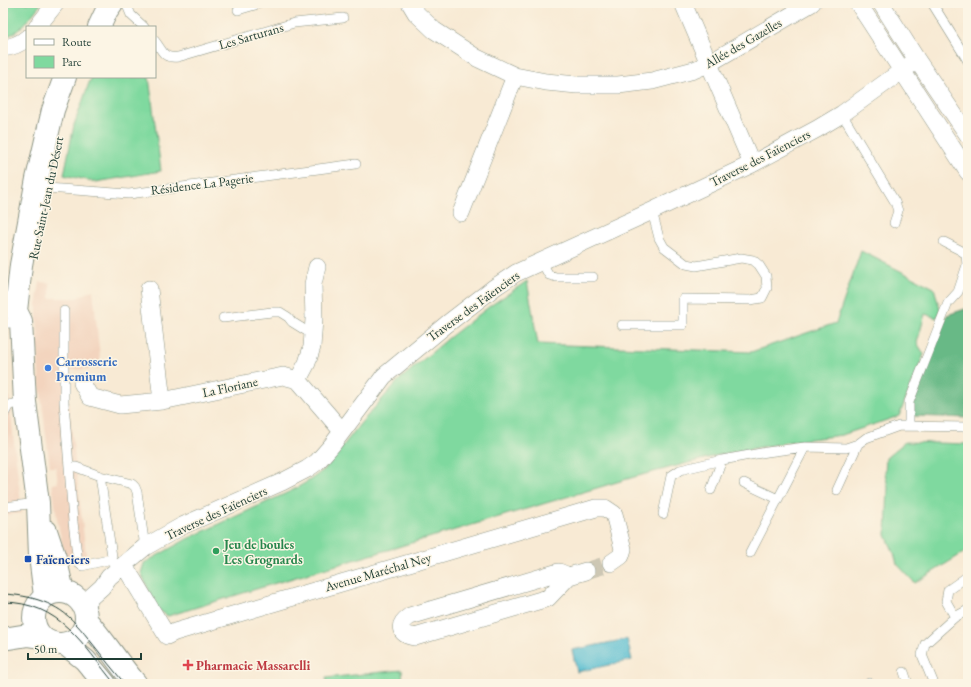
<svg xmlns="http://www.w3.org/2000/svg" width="971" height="687" viewBox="0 0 971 687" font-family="'EB Garamond',serif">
<rect width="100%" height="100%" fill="#fcf5e5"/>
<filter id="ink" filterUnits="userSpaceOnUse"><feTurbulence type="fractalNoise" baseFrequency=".025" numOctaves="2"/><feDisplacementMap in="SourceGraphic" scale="8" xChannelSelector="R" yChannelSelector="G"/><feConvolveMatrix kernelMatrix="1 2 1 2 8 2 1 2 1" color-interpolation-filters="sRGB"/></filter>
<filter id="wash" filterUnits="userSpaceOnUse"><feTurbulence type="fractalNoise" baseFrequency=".012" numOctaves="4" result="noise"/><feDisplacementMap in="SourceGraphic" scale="16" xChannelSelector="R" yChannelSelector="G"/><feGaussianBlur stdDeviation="0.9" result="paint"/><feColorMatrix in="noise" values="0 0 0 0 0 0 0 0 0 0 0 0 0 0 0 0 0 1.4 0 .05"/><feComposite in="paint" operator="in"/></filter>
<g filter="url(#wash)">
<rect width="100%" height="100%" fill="#f8ead4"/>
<path fill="#f3d4be" d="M 40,282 L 50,283 L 50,298 L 77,298 L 93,290 L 101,368 L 68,370 L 68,401 L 86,555 L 74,560 L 66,562 L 57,519 L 52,484 L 58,483 L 56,467 L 50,467 L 39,379 L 37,316 L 37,299 Z
M 3,389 L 8,389 L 22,513 L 3,515 Z"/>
<path fill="#7fd99f" stroke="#4f8b6a" d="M 5,3 L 42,3 C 30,16 21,34 3,37 L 3,15 Z
M 92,77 L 149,77 L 161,171 L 96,182 L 64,175 L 74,125 L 89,83 Z
M 861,251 L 934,288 L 940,309 L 937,318 L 925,314 L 917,343 L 924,354 L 899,416 L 842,435 L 794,441 L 723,454 L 634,477 L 276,583 L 168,616 L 157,609 L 141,573 L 144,563 L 187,539 L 228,520 L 293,490 L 310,480 L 325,469 L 360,424 L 399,380 L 450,337 L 490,306 L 527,281 L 538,344 L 751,352 L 836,323 Z
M 905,442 L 968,444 L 968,550 L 915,583 L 897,564 L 894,553 L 886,535 L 888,487 L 885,473 L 886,458 Z
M 402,670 L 403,684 L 327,684 L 326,678 Z"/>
<path fill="#67b986" stroke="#437b5d" d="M 968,308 L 968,418 L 914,416 L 913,404 L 947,315 Z"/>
<path fill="#53bcd0" stroke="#397c82" d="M 627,639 L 632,660 L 577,672 L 572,650 Z"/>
</g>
<g filter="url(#ink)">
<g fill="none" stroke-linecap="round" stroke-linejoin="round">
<path stroke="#cdc7b4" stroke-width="17" stroke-dasharray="17 8" stroke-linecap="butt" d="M 586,571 L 611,563"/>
<defs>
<path id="service" d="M 126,3 L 131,15 L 144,27
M 932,3 L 968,61
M 238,10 L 255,5 L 258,3
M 155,41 C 163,51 163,59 178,57 L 294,23 L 343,18
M 842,114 L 895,202 L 898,211 L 894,223
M 47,188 L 129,194 L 356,164
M 541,261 L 549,275 L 556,277 L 593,277
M 64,311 L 64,402 L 69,467 L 76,467 L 100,476 L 132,484 L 135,487 L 137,492 L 145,547
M 223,318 L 272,312 L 280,312 L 288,317 L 292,322 L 313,335
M 3,324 L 21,321
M 622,325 L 683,325 L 683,299 L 750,300 L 762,298 L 767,288 L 766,276 L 759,265 L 753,260 L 741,258 L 696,266 L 686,264 L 664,247 L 659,238 L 652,211
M 3,406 L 25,402
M 3,416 L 9,405
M 909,426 L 909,402 L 948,303 L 958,292 L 967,265 L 966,254 L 960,250 L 944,242
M 69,467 L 73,522 L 78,563 L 82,566 L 112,559
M 100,476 L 113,563
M 744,483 L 778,499
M 711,490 L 722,460
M 837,490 L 858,444
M 3,507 L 38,503
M 663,514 L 671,476 L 680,470 L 722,460 L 767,452 L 805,447 L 846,448 L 858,444 L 866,438 L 899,426 L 968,427
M 750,553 L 805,447
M 955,617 L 968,610
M 904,672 L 908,684
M 869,683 L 870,684
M 934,684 L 922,655 L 925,644 L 955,617 L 946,601 L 948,590 L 968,576"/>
<path id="minor" d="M 410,3 L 416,13 L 434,30 L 477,58 L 515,76 L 546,82 L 577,85 L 618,85 L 652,81 L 694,70 L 708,64 L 812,3
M 683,3 L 752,164
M 858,3 L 968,172
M 881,3 L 917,60 L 968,135
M 37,27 L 56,3
M 3,48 C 12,47 20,44 27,38
M 461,213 L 515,76
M 149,289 L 162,401
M 298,380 L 307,363 L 312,347 L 314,319 L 313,284 L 317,267
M 82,383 L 90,397 L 120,405 L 162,401 L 283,376 L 298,380 L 342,431
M 124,565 L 167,636 L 175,632 L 596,508 L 605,508 L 614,514 L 623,549 L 621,556 L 611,563
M 569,576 L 559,572 L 410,616 C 396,625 400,635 415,637 L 548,598 L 569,576 L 586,571
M 83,604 L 102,587 L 109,577 L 145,547 L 182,526 L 282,482 L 307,469 L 317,462 L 332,445 L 384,376 L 407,357 L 447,324 L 495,287 L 516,273 L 652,211 L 752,164 L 817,129 L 842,114 L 917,60"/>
<path id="tertiary" d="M 99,27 L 107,10 L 112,3
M 46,531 L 56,561 L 63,592
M34 618a26 26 0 1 1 52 0a26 26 0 1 1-52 0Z
M 45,596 L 40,556 L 38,503 L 25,402 L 21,321 L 16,311 L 21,265 L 37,179 L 53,110 L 65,77
M 86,620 C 104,640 118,663 136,684
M 3,639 L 28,635 L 42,637
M 65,644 L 85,660 L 105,684"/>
</defs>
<use href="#service" stroke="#8c9484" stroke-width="10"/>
<use href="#minor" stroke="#8c9484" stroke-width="18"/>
<use href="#tertiary" stroke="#8c9484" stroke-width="24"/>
<use href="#service" stroke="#fff" stroke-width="9"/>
<use href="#minor" stroke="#fff" stroke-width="17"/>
<use href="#tertiary" stroke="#fff" stroke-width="22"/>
<path stroke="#1f3d34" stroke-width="1" d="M 3,594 C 30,595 58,603 76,624 C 82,630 87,637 92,643 C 103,657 114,671 125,684
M 3,602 C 60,602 83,645 115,684"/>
</g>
</g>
<circle fill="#3f7fe0" stroke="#fcf5e5" stroke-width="1.5" cx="48" cy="368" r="4"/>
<circle fill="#2e9e5b" stroke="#fcf5e5" stroke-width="1.5" cx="216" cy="551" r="4"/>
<rect fill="#1a4fb4" stroke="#fcf5e5" stroke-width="1.5" x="24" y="555" width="8" height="8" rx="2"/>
<path fill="#e0444e" stroke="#fcf5e5" stroke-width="1.5" d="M186 659h4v4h4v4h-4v4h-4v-4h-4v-4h4z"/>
<g text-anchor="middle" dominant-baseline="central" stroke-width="3" stroke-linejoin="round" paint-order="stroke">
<g font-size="13" fill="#1f3d34" stroke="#fcf5e5">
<text transform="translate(251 36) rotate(-16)">Les Sarturans</text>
<text transform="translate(743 43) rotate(-30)">Allée des Gazelles</text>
<text transform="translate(760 158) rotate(-27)">Traverse des Faïenciers</text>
<text transform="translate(202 184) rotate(-7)">Résidence La Pagerie</text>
<text transform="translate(46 198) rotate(-78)">Rue Saint-Jean du Désert</text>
<text transform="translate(473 306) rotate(-36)">Traverse des Faïenciers</text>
<text transform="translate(230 387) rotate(-12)">La Floriane</text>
<text transform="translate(216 513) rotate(-25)">Traverse des Faïenciers</text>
<text transform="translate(378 572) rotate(-16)">Avenue Maréchal Ney</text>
</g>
<g font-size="13" font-weight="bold" fill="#366cbe" stroke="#fcf5e5" text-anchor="start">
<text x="56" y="361">Carrosserie<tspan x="56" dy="15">Premium</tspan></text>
</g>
<g font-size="13" font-weight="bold" fill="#27864d" stroke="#fcf5e5" text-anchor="start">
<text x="224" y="544">Jeu de boules<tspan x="224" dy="15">Les Grognards</tspan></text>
</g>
<g font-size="13" font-weight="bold" fill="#164399" stroke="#fcf5e5" text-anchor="start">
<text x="36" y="559">Faïenciers</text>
</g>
<g font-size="13" font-weight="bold" fill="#be3a42" stroke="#fcf5e5" text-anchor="start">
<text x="196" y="665">Pharmacie Massarelli</text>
</g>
</g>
<rect width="971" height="687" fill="none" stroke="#fcf5e5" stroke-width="16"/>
<rect x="26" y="26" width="130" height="52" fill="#fcf5e5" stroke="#a4ab9e"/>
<rect x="34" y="39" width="20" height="6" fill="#ffffff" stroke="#a4ab9e"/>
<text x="62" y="46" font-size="12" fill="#1f3d34">Route</text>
<rect x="34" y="56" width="20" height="12" fill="#7fd99f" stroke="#a4ab9e"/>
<text x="62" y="66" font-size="12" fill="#1f3d34">Parc</text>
<path d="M28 653v6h113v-6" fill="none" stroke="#1f3d34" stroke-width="2"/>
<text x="34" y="653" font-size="12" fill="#1f3d34" stroke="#fcf5e5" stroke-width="3" paint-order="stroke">50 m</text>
</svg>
